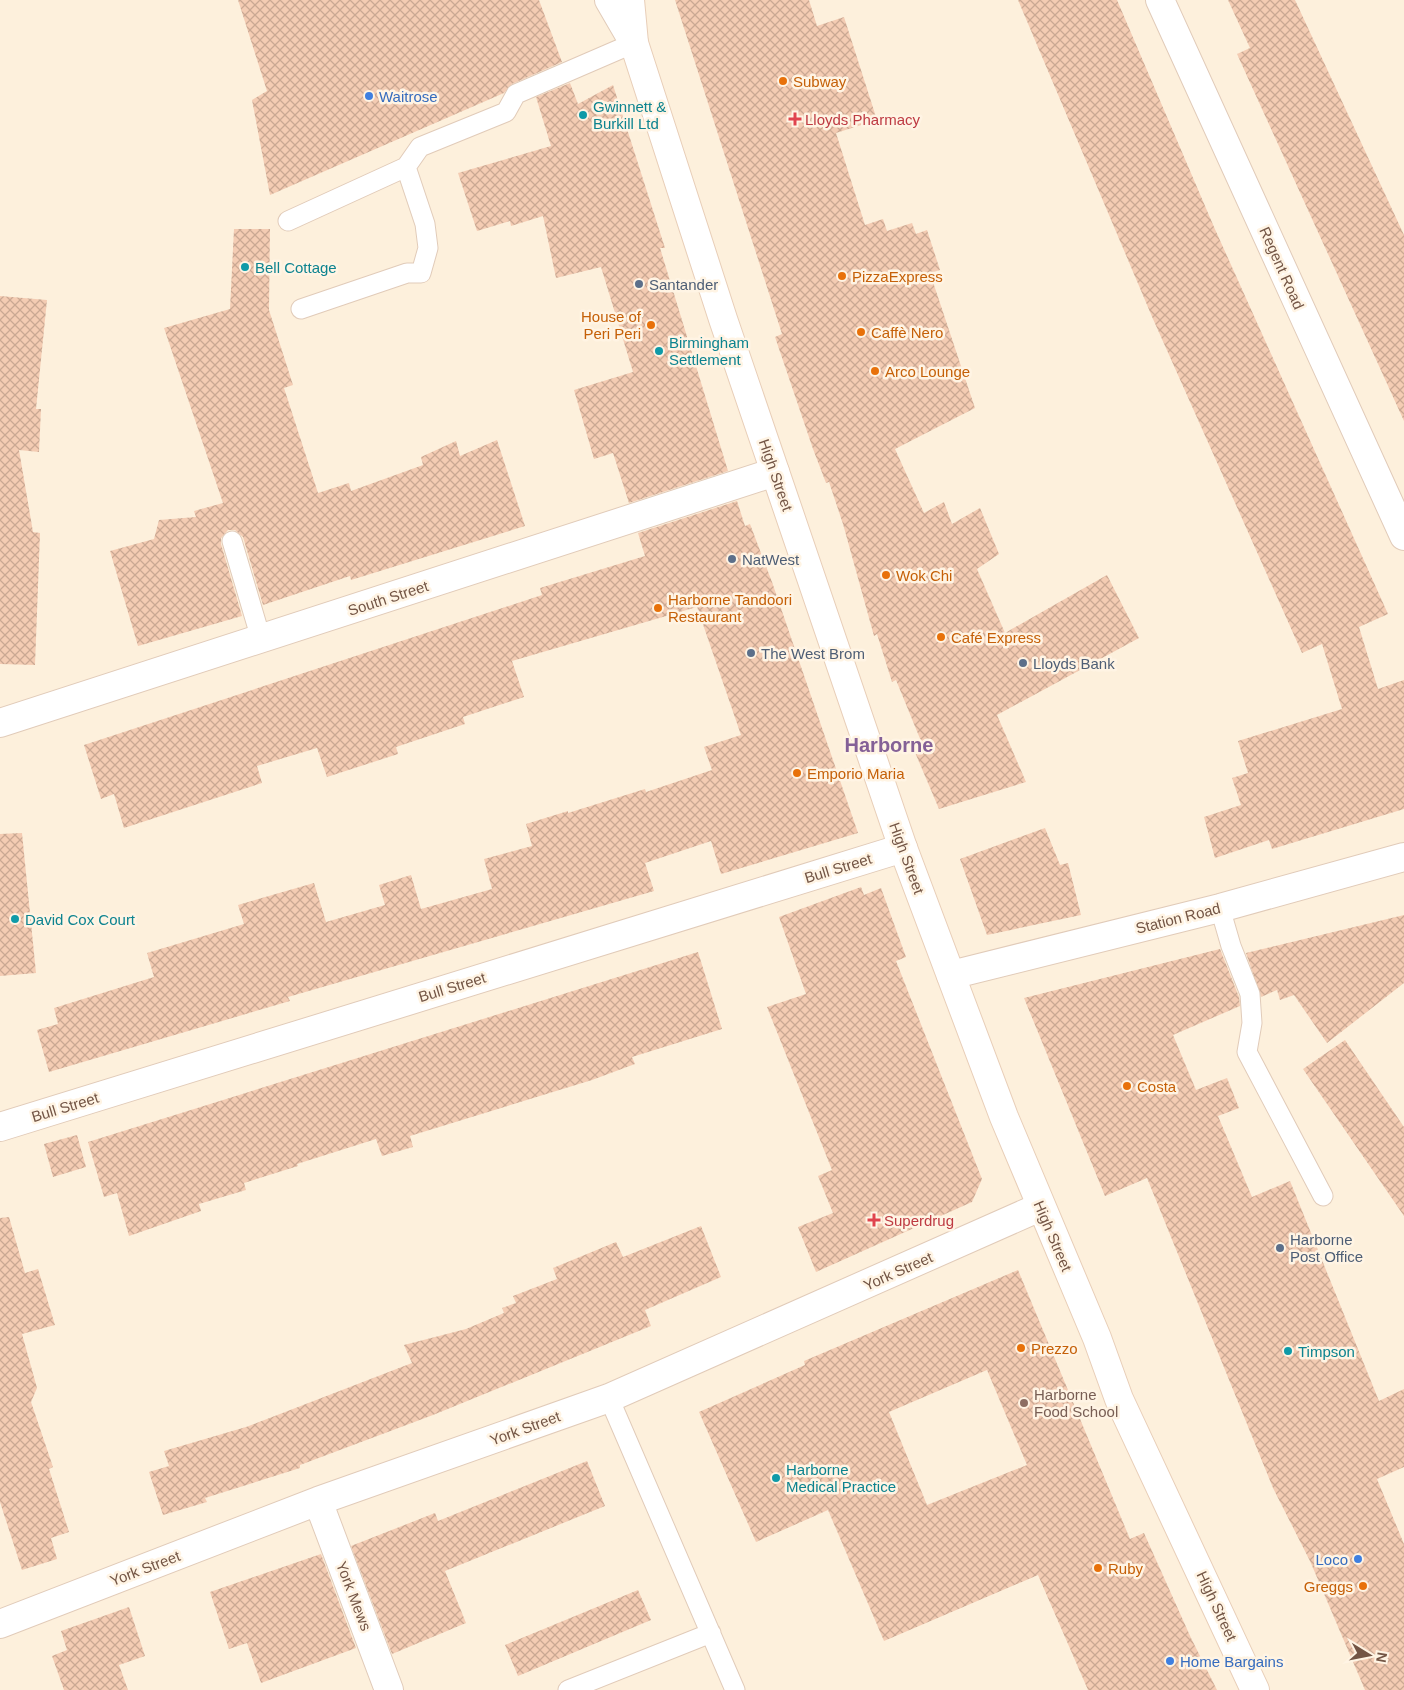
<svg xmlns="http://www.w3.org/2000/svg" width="1404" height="1690" viewBox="0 0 1404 1690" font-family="Helvetica,sans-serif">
<defs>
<pattern id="building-cross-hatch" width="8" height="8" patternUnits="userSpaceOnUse" patternTransform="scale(1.25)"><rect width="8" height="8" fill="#f4ccb3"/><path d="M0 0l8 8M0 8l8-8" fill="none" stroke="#caa893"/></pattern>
</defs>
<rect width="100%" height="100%" fill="#fdf0dc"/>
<path fill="url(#building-cross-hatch)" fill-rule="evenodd" d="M 238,0 L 539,0 L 562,62 L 512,84 L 504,93 L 270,195 L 252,100 L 267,91 Z
M 675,0 L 809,0 L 817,26 L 844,17 L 877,120 L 836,133 L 865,225 L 883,219 L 887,231 L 912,223 L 916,234 L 927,230 L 940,270 L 930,273 L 975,408 L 895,449 L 924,513 L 944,502 L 952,524 L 980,508 L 999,554 L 977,569 L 1005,633 L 1107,575 L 1139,638 L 997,715 L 1026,782 L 939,809 L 914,750 L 923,746 L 896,680 L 892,682 L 877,634 L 874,636 L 843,524 L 829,482 L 826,483 L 813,449 L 775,337 L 782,334 Z
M 1018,0 L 1117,0 L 1214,227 L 1388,614 L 1359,627 L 1378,689 L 1404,680 L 1404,809 L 1272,849 L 1269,840 L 1215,858 L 1204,817 L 1241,805 L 1232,778 L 1248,773 L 1238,741 L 1342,709 L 1322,644 L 1302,653 L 1153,319 Z
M 1228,0 L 1295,0 L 1404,235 L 1404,421 L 1237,54 L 1250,48 Z
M 570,83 L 578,104 L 613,85 L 665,248 L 660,248 L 728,471 L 629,503 L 613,453 L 594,459 L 574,390 L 633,372 L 601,267 L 556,278 L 543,216 L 511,226 L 510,221 L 477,231 L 458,173 L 551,146 L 536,97 Z
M 234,229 L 270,229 L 269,310 L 293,385 L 284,388 L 318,493 L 349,483 L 351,491 L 423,465 L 421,457 L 456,441 L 460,456 L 497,440 L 525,526 L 351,580 L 350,576 L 263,605 L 243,537 L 235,530 L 228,530 L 221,538 L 221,544 L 242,616 L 138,646 L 110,551 L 154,539 L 159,520 L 196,517 L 194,511 L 223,503 L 164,328 L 230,309 Z
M 0,296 L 47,300 L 36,409 L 41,409 L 39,452 L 19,450 L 33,532 L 40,533 L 35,665 L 0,664 Z
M 737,501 L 745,526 L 750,524 L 772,582 L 858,833 L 721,874 L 711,841 L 645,863 L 654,891 L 288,997 L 290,1001 L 49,1072 L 37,1030 L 58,1024 L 54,1008 L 154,977 L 147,953 L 244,924 L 238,905 L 314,883 L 326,922 L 385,905 L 379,885 L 411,875 L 421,909 L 492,889 L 484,859 L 532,846 L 526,824 L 568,811 L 568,813 L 645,789 L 646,792 L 712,770 L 704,747 L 741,735 L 697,607 L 512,661 L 524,697 L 463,717 L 465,724 L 396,747 L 398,754 L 327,777 L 317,748 L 257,766 L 262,783 L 124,828 L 114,794 L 101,799 L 84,745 L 542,595 L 540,588 L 645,556 L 638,533 Z
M 1045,828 L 1060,865 L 1068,863 L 1081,915 L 987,935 L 960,859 Z
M 22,833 L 36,973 L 0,976 L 0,834 Z
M 861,887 L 864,895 L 881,888 L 906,957 L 896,961 L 982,1179 L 972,1202 L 816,1272 L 798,1227 L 833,1213 L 818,1176 L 832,1170 L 767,1007 L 806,994 L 779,917 Z
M 1404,915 L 1404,983 L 1327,1043 L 1294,995 L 1280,1000 L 1277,990 L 1261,997 L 1246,953 Z
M 1220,949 L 1239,997 L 1240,1006 L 1173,1035 L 1196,1090 L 1227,1078 L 1239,1108 L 1218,1116 L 1252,1197 L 1290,1181 L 1379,1401 L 1404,1389 L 1404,1467 L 1377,1479 L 1404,1544 L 1404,1690 L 1365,1690 L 1310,1561 L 1273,1488 L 1147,1178 L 1105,1196 L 1024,998 Z
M 698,952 L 722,1029 L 632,1057 L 635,1064 L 592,1080 L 410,1136 L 413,1147 L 382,1156 L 376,1139 L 297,1164 L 298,1166 L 244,1183 L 246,1190 L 199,1204 L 201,1211 L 129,1236 L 117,1193 L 104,1197 L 88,1142 Z
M 1345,1040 L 1404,1127 L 1404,1216 L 1303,1069 Z
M 77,1135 L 86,1167 L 53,1177 L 44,1144 Z
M 9,1217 L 25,1273 L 38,1269 L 55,1325 L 22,1334 L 37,1388 L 31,1402 L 53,1467 L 49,1469 L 69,1532 L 51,1538 L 57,1559 L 22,1570 L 0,1502 L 0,1218 Z
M 701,1226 L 721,1277 L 645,1310 L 651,1326 L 433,1415 L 300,1465 L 300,1468 L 205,1498 L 207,1502 L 163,1515 L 149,1472 L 169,1466 L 164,1451 L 246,1427 L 412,1363 L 404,1345 L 466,1329 L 504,1313 L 502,1308 L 516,1303 L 513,1296 L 557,1279 L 553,1268 L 616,1242 L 623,1257 Z
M 1018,1270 L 1130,1539 L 1144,1533 L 1191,1638 L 1217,1690 L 1088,1690 L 1038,1575 L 884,1641 L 828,1510 L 756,1542 L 699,1412 L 805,1365 L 804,1361 ZM 987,1370 L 1027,1465 L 927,1505 L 889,1412 Z
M 587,1461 L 605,1506 L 445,1571 L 466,1623 L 392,1654 L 351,1546 L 435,1513 L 438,1521 Z
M 321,1554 L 356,1648 L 261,1683 L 247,1643 L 229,1649 L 210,1592 Z
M 638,1590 L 651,1620 L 518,1676 L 505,1645 Z
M 129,1607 L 145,1656 L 119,1665 L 128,1690 L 64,1690 L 52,1656 L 67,1650 L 61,1631 Z"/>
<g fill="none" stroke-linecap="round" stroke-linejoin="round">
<defs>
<path id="lane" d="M 288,221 L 406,167
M 301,309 L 407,273 L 421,273 L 428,248 L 425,224 L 406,167 L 420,147 L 506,112 L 516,94 L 634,43
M 232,541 L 261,639
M 1220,908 L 1231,946 L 1250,994 L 1252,1023 L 1247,1052 L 1323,1196
M 609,1398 L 735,1690
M 568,1690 L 711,1633"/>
<path id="street" d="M 609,0 L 634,43
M 1160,0 L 1404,536
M 0,723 L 775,472
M 951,975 L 1220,908 L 1404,857
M 0,1127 L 903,848
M 318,1501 L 389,1690
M 0,1624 L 318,1501 L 609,1398 L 1040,1207"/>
<path id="secondary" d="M 630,0 L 634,43 L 723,319 L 903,848 L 1004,1117 L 1097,1338 L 1119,1399 L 1255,1690"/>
</defs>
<use href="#lane" stroke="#e1cbb9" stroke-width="21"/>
<use href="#street" stroke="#e1cbb9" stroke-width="30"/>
<use href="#secondary" stroke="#e8ceb8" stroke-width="30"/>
<use href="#lane" stroke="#fff" stroke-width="19"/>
<use href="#street" stroke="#fff" stroke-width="28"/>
<use href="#secondary" stroke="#fff" stroke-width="28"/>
</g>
<g fill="#e8710a" stroke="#fff4e4" stroke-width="2">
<circle cx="783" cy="81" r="5"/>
<circle cx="842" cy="276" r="5"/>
<circle cx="651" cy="325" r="5"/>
<circle cx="861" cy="332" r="5"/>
<circle cx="875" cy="371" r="5"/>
<circle cx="886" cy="575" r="5"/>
<circle cx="658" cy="608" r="5"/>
<circle cx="941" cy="637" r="5"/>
<circle cx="797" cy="773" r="5"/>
<circle cx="1127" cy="1086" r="5"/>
<circle cx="1021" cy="1348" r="5"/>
<circle cx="1098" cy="1568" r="5"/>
<circle cx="1363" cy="1586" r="5"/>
</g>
<g fill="#3f7fe0" stroke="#fff4e4" stroke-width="2">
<circle cx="369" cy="96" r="5"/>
<circle cx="1358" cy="1559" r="5"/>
<circle cx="1170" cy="1661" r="5"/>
</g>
<g fill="#0f9aa8" stroke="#fff4e4" stroke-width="2">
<circle cx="583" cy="115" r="5"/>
<circle cx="245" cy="267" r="5"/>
<circle cx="659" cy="351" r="5"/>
<circle cx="15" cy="919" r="5"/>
<circle cx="1288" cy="1351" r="5"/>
<circle cx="776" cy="1478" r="5"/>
</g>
<g fill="#e0444e" stroke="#fff4e4" stroke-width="2">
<path d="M792.5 111.5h5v5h5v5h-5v5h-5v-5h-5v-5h5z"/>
<path d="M871.5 1212.5h5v5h5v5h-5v5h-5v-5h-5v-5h5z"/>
</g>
<g fill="#5c6f8a" stroke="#fff4e4" stroke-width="2">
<circle cx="639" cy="284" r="5"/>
<circle cx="732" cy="559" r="5"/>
<circle cx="751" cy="653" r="5"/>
<circle cx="1023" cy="663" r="5"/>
<circle cx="1280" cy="1248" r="5"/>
</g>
<circle fill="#8d6e63" stroke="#fff4e4" stroke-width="2" cx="1024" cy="1403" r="5"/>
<g text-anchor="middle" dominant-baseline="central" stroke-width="5" stroke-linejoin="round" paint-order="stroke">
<g font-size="15" fill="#c56008" stroke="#fff4e4" text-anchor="start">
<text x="793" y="81">Subway</text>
<text x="852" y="276">PizzaExpress</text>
<text x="641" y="316" text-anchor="end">House of<tspan x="641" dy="17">Peri Peri</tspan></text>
<text x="871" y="332">Caffè Nero</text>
<text x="885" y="371">Arco Lounge</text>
<text x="896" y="575">Wok Chi</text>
<text x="668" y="599">Harborne Tandoori<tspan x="668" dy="17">Restaurant</tspan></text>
<text x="951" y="637">Café Express</text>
<text x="807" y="773">Emporio Maria</text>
<text x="1137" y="1086">Costa</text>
<text x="1031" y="1348">Prezzo</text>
<text x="1108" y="1568">Ruby</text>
<text x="1353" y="1586" text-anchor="end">Greggs</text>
</g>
<g font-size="15" fill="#366cbe" stroke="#fff4e4" text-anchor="start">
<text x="379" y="96">Waitrose</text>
<text x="1348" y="1559" text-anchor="end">Loco</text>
<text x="1180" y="1661">Home Bargains</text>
</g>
<g font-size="15" fill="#0d838f" stroke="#fff4e4" text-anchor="start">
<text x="593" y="106">Gwinnett &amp;<tspan x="593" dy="17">Burkill Ltd</tspan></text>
<text x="255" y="267">Bell Cottage</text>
<text x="669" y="342">Birmingham<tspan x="669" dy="17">Settlement</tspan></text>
<text x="25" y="919">David Cox Court</text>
<text x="1298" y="1351">Timpson</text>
<text x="786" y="1469">Harborne<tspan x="786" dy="17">Medical Practice</tspan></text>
</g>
<g font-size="15" fill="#be3a42" stroke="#fff4e4" text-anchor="start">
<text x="805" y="119">Lloyds Pharmacy</text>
<text x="884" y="1220">Superdrug</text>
</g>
<g font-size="15" fill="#735545" stroke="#fff4e4">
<text transform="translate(1282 268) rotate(66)">Regent Road</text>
<text transform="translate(776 475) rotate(71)">High Street</text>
<text transform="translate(388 598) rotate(-18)">South Street</text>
<text transform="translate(907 858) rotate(70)">High Street</text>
<text transform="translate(838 868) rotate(-17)">Bull Street</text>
<text transform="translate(1178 918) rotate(-14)">Station Road</text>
<text transform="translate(452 987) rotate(-17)">Bull Street</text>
<text transform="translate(65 1107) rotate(-17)">Bull Street</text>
<text transform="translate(1053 1236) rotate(67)">High Street</text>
<text transform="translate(898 1271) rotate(-24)">York Street</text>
<text transform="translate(525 1428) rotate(-20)">York Street</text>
<text transform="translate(145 1568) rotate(-21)">York Street</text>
<text transform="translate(354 1596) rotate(69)">York Mews</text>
<text transform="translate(1217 1606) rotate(65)">High Street</text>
</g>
<g font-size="15" fill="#4e5e75" stroke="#fff4e4" text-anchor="start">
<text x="649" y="284">Santander</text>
<text x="742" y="559">NatWest</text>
<text x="761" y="653">The West Brom</text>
<text x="1033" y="663">Lloyds Bank</text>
<text x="1290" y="1239">Harborne<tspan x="1290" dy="17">Post Office</tspan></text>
</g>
<g font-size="15" fill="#785e54" stroke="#fff4e4" text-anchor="start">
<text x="1034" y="1394">Harborne<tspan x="1034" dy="17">Food School</tspan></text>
</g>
<g font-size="20" font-weight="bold" fill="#846097" stroke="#fff4e4">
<text x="889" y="745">Harborne</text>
</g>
</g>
<g transform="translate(1369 1655) rotate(100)" stroke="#fff4e4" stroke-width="4" paint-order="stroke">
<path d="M0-4L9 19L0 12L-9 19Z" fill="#735545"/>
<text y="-8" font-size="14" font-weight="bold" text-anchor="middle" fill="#735545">N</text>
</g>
</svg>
